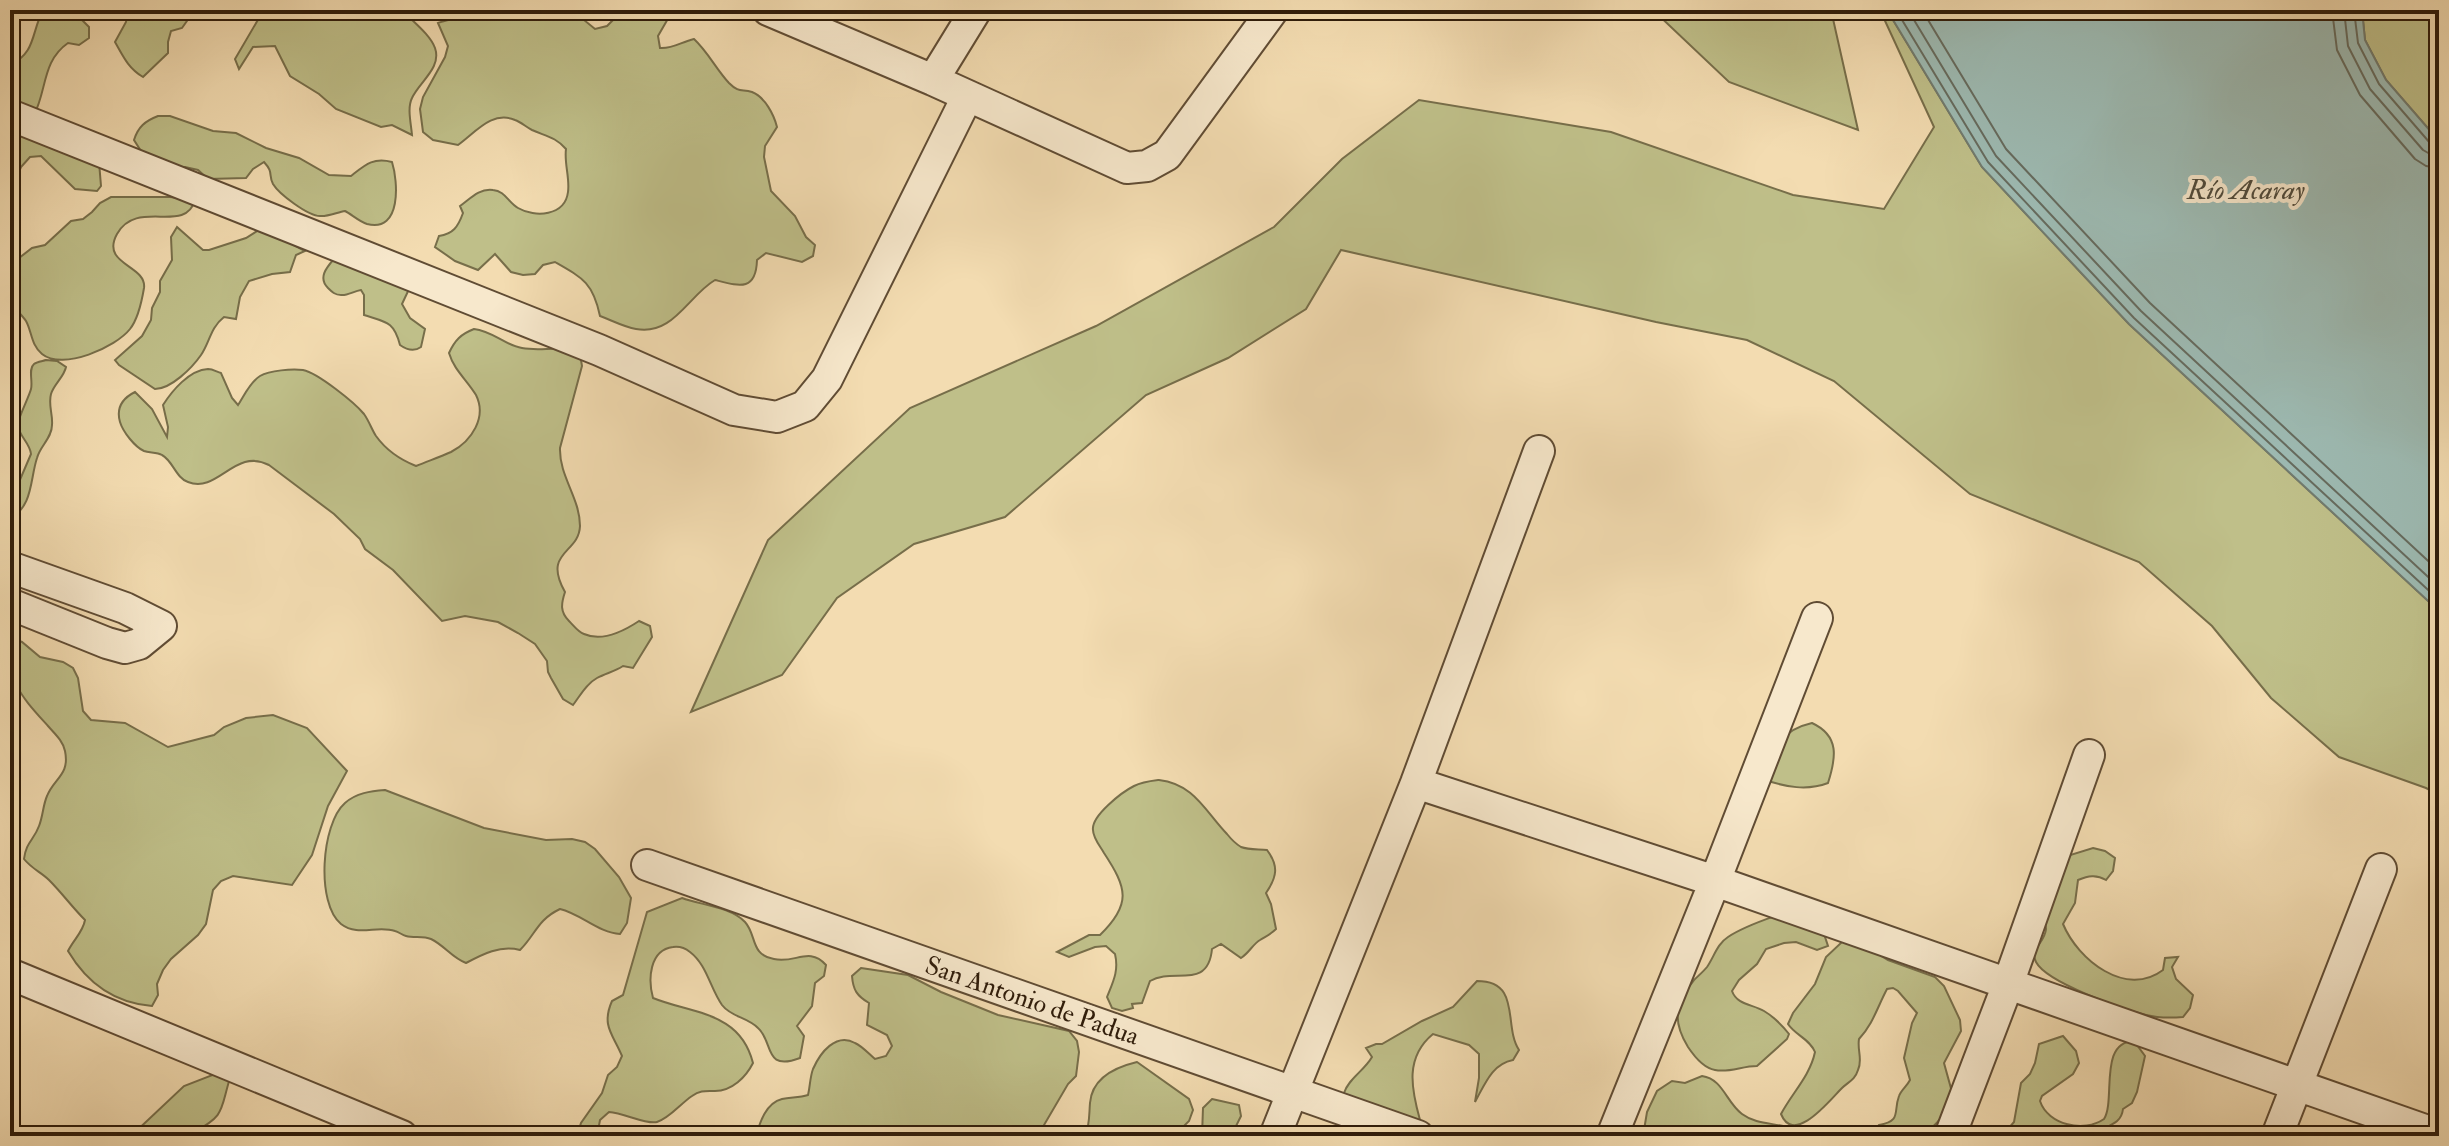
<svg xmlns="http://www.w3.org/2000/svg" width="2449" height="1146" viewBox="0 0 2449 1146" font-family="'IM FELL Double Pica',serif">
<rect width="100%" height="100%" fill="#f3dcb1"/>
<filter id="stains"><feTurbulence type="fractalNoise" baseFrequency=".0025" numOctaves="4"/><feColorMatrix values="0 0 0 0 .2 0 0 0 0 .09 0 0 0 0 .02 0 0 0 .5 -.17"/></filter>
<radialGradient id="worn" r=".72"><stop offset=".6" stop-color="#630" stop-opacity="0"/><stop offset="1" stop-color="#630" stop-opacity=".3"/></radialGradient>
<path fill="#bfbf89" stroke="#776e4a" stroke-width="2" d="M 43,10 L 72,10 L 89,27 L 89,38 L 79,45 L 68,43 C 42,61 47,90 34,115 L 10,101 L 10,65 C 36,53 31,33 43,10 Z
M 128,10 L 187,10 L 189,18 L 182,28 L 171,31 L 168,42 L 168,53 L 143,77 C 128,68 123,56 115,42 L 126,22 Z
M 257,10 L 402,10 C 412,21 430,34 435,48 C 442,68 419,82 412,98 C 407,108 411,123 412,135 L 392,125 L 381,127 L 336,109 L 319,94 L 290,76 L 275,46 L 253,47 L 239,69 L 235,59 L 259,18 Z
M 473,10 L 566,10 L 578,15 L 595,29 L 607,26 L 623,10 L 673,10 L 658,36 L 660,48 C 673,49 681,42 694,39 C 708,52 716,69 729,83 C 739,93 741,89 752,92 C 765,97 774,115 777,127 L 765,146 L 764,157 L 771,191 L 795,216 L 806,237 L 815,245 L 813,256 L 802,262 L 766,253 L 757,260 C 756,292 739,286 715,280 C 688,296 673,336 636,329 C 624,327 611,320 600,316 C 593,283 583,278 555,262 L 543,265 L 535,274 L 523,275 L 511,272 L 495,254 L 478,270 L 455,261 L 435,247 L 439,236 C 453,234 458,227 463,213 L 460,206 C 470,199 479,188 493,190 C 505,191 508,202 518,208 C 535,218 565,216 568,192 C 570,178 564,163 566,149 C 556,137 545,136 532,130 C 526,127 521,122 515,120 C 492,110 475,133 458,145 L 433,140 L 423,132 L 420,109 L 423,97 L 445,57 L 448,46 L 438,23 C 451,18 462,20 473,10 Z
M 1653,10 L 1831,10 L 1858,130 L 1729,82 Z
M 1880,10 L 1887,10 L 1982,167 L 2129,324 L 2439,611 L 2439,795 L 2426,788 L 2339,757 L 2271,698 L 2212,626 L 2139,562 L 1970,494 L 1834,381 L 1747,340 L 1656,322 L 1341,250 L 1306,309 L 1228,358 L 1146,395 L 1005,517 L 914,544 L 837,598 L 782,675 L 691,712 L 768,540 L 910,408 L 1096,326 L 1274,227 L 1342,159 L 1419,100 L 1611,132 L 1793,195 L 1884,209 L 1934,127 Z
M 2362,10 L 2439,10 L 2439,141 L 2386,80 L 2365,40 Z
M 158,116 L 170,116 L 213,131 L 236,133 L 266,148 L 299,158 L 329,175 L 351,176 C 365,165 373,157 392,162 C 398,181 402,233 367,224 C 360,222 351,214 345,211 C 338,212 327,217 320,216 C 308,216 279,194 273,184 C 268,174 274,173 264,162 L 253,169 L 246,178 L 208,179 L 198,170 L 185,167 L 174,168 L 141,151 L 134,140 C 138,127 145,121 158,116 Z
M 10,129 L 99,162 L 101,186 L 97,191 L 75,189 L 41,156 L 30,157 L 21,167 L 10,193 Z
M 111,197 L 170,197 L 195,200 C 185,235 137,198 117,234 C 100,265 147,265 144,288 C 142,300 138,319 130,329 C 116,347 63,371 42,354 C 31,345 32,332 26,321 C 22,315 15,309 10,302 L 10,265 L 32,248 L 45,245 L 71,221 L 83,219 L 92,212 L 100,203 Z
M 177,227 L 203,250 L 209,250 L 246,238 L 262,228 L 305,251 L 296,255 L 290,272 L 272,274 L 249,281 L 240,297 L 236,319 L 224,317 C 210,328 210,342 201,355 C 192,368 171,389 155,389 L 119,365 L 115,360 L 142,336 L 151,320 L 152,308 L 160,292 L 160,281 L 172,260 L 171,237 Z
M 334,259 L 410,287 L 402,304 L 410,318 L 425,329 L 421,347 C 414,352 407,350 400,345 C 394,321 386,322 364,315 L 364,295 L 361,290 C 354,291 347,296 341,295 C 335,295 332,292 328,288 C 318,278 326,268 334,259 Z
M 474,329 C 493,331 504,345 522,348 C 544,352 560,344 580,354 L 582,366 L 560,448 C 559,476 580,498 580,526 C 579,554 542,551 565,592 C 561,604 560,612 569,621 C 574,626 578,632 584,634 C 602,642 624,631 639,621 L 650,626 L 652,637 L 633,668 L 623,666 C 614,672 606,673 597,678 C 586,684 580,696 573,705 L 563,699 L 551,678 L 548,672 L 547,661 L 535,644 L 518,633 L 498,622 L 465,616 L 442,621 L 393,570 L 365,549 L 360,539 L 334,514 L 269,465 C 235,447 218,494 188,482 C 176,478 173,461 162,455 C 157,452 149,453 144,451 C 135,447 123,432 120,422 C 116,408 123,398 135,392 L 152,409 L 167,437 L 168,427 L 163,405 C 172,391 189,370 208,369 C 213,369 217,372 221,373 L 232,398 L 238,405 C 244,396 250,382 260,376 C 270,370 292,369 303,370 C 318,373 355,403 364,414 C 369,421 372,430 376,436 C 386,450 401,460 416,466 C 428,461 440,457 451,452 C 472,441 487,417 476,395 C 467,380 454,370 449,353 C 455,340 461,334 474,329 Z
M 46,360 L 57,361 L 66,367 C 64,377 54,384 51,394 C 48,405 53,414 52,425 C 52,438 40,446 37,458 C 30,479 33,507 10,518 L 10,503 L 31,454 C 30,443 18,435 18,425 C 17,420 29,397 31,389 C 33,381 28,369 34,364 C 36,362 43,361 46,360 Z
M 11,638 L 22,642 L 40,657 L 63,662 L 73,668 L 78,678 L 83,711 L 91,720 L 125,723 L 168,747 L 214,735 L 224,727 L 246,718 L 273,715 L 307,728 L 347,771 L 328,806 L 312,855 L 292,885 L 233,876 L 221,881 L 213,890 L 206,924 L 198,935 L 171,959 L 163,970 L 157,984 L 158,995 L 152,1006 C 114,1003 87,983 68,951 C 74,939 83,932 85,920 C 72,907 62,893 49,880 C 41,872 32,869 24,859 C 26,842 34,840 39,826 C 43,816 43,805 47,796 C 54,778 70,775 65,751 C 63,741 55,734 48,726 C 21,696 5,680 11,638 Z
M 1812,723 C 1840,736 1836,758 1828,783 C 1807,791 1786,787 1765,780 C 1775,751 1777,731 1812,723 Z
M 1159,780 C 1194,784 1205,811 1227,834 C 1231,839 1236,844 1241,847 C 1249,850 1259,849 1267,850 C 1279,866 1277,877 1266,893 L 1271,904 L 1276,929 C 1270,935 1266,936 1260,940 C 1253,944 1249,953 1241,958 L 1221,944 L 1212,949 C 1208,991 1173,967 1150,981 L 1142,1003 L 1132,1004 L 1133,1008 L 1122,1011 L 1112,1008 L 1107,997 C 1113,982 1119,971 1115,954 L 1106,946 L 1095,947 L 1069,957 L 1057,952 L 1089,935 L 1100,935 C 1132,904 1127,888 1104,853 C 1100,846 1093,838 1093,830 C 1091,816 1122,792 1134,786 C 1142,782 1151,781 1159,780 Z
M 385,790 L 484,828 L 546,840 L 572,839 L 585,842 L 595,849 L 619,877 L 631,898 L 627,923 L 620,934 C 599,933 581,914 560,909 C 537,920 536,934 520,950 C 500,945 483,954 466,963 C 452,958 444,945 431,939 C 423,936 414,938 406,936 C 402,935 399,932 395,931 C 377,925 358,937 341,924 C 316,904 321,824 345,803 C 356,793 371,791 385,790 Z
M 2093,848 L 2105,851 L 2115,858 L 2113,871 L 2106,880 C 2096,874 2088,876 2078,880 L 2075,903 L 2063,924 C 2078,960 2126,998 2163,970 L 2165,958 L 2178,957 L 2172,967 L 2176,979 L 2193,995 L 2190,1008 L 2183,1017 C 2171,1018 2158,1018 2146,1015 C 2123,1009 2047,983 2036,962 C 2029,949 2045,943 2046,929 C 2046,922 2041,913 2038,906 L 2067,856 Z
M 682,898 C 701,905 731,907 745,922 C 757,935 750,955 774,959 C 795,964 809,946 826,965 L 824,976 L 815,983 L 812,1006 L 797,1026 L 804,1036 L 800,1058 C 763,1072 774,1042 758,1028 C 747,1017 731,1017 722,1005 C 710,988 707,965 690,952 C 685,948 679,946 673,947 C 649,950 648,980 653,998 C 692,1014 740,1011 753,1063 C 746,1077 732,1091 715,1091 C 706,1091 700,1090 692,1096 C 680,1104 670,1118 657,1122 C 647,1125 624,1113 609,1112 L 600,1120 L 597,1136 L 577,1136 L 581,1123 L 602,1093 L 608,1075 L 617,1067 L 622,1056 C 613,1034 601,1026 612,1001 L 623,995 L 647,912 Z
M 1778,915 L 1821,925 L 1828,946 L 1817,950 L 1796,942 L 1784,943 L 1766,949 L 1757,964 L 1739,980 L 1732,991 C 1737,1005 1752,1004 1764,1011 C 1774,1017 1782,1025 1789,1034 L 1787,1039 L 1757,1066 C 1742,1066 1729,1073 1715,1070 C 1703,1068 1694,1056 1688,1047 C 1672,1021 1675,1003 1694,980 C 1698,976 1704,971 1707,967 C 1714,957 1717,944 1728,937 C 1743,927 1761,921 1778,915 Z
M 1843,941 L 1867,947 L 1888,960 L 1935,977 L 1944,986 L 1960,1020 L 1961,1031 L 1944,1063 L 1952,1092 L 1952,1104 C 1945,1112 1939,1123 1930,1129 C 1919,1138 1886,1140 1875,1130 L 1879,1125 C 1902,1121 1893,1112 1899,1096 C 1901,1090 1907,1086 1910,1080 L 1904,1058 L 1912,1023 L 1917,1013 L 1898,991 L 1893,988 L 1887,989 C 1877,1008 1873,1024 1859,1039 C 1857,1050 1863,1060 1858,1070 C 1855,1080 1848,1082 1842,1088 C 1830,1100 1794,1146 1781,1114 C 1792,1093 1810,1076 1815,1052 C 1810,1039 1795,1035 1788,1024 L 1793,1013 L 1815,984 L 1826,957 Z
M 861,968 L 908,975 L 941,992 L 998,1015 L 1069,1031 L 1077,1041 L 1079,1052 L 1076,1076 L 1068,1084 L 1044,1125 L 1043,1136 L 756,1136 C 760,1122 766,1103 782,1099 C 791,1097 799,1098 808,1095 C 810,1087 810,1077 813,1069 C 820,1053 836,1032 855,1043 C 862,1046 869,1054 875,1059 L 886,1056 L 892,1046 L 887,1035 L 867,1025 L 869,1003 C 857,996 853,990 852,976 Z
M 1477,981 C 1522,981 1503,1026 1519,1050 L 1513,1060 C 1492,1064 1485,1084 1475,1102 L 1479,1078 L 1479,1054 L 1469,1045 L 1433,1034 C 1405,1057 1411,1088 1420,1120 L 1409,1124 L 1350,1103 L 1344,1093 C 1349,1078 1364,1071 1372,1057 L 1366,1048 L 1376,1044 L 1382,1044 L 1422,1021 L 1453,1007 Z
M 2063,1036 L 2076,1051 L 2079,1063 L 2073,1074 L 2042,1096 L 2040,1101 C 2048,1125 2084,1133 2104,1119 C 2116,1100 2098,1042 2134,1041 L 2145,1056 L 2137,1092 L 2132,1103 L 2123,1109 C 2121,1127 2103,1125 2092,1136 L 2002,1136 L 2014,1122 L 2021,1083 L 2030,1074 L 2035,1063 L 2039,1044 Z
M 1137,1062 L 1189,1099 L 1193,1110 L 1189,1121 L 1174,1136 L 1085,1136 C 1090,1125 1089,1114 1090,1103 C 1092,1077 1116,1067 1137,1062 Z
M 220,1072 L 230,1078 C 220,1110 226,1115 194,1132 L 192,1136 L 131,1136 L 184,1086 Z
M 1702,1076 C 1723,1079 1726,1102 1742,1114 C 1754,1123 1769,1123 1783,1126 C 1791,1128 1799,1132 1806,1136 L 1643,1136 L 1647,1112 L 1657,1091 L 1672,1081 L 1685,1083 Z
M 1212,1099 L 1239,1105 L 1241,1116 L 1236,1126 L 1244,1136 L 1202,1136 L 1203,1108 Z"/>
<path fill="#9dbab2" stroke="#717b6f" stroke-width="2" d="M 1887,10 L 2362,10 L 2365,40 L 2386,80 L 2439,141 L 2439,611 L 2129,324 L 1982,167 Z"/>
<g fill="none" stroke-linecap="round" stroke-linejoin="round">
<path stroke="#666b5e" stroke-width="2" d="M 1896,10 L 1988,162 L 2134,318 L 2439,600
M 1908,10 L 1996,156 L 2141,311 L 2439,587
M 1922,10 L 2006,149 L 2150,303 L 2439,571
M 2332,10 L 2337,50 L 2360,95 L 2415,159 L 2426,166 L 2439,168
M 2344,10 L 2348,46 L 2370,89 L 2423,150 L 2430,154 L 2439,156
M 2354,10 L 2358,43 L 2379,84 L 2430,143 L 2439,145"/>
<defs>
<path id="minor" d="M 768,10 L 933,80 L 1127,168 L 1147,166 L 1167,155 L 1273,10
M 933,80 L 976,10
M 10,115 L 599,350 L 734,410 L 777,417 L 805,406 L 827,379 L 967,97
M 10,567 L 125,608 L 161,626 L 139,644 L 125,648 L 107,643 L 10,604
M 1416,783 L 1715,881 L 2439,1135
M 647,865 L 1418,1136
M 10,974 L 402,1136
M 1275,1136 L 1416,783 L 1539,451
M 1612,1136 L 1715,881 L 1817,618
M 1950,1136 L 2008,984 L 2089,755
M 2277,1136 L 2381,869"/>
</defs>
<use href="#minor" stroke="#604c34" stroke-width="34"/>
<use href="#minor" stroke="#f7e8cc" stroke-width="30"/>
</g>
<g text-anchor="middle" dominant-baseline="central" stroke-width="8" stroke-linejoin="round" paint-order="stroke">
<g font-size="26" fill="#2f1c0a" stroke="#f7e8cc">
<text transform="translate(1032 1001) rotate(19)">San Antonio de Padua</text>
</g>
<g font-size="28" font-style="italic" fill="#504b3c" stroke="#f7e8cc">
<text x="2246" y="190">Río Acaray</text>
</g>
</g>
<rect width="2449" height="1146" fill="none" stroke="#f3dcb1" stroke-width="40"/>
<rect x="12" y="12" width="2425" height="1122" fill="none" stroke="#2f1c0a" stroke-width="4"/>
<rect x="20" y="20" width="2409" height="1106" fill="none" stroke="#2f1c0a" stroke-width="2"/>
<rect width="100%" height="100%" filter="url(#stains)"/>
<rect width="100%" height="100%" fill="url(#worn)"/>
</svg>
